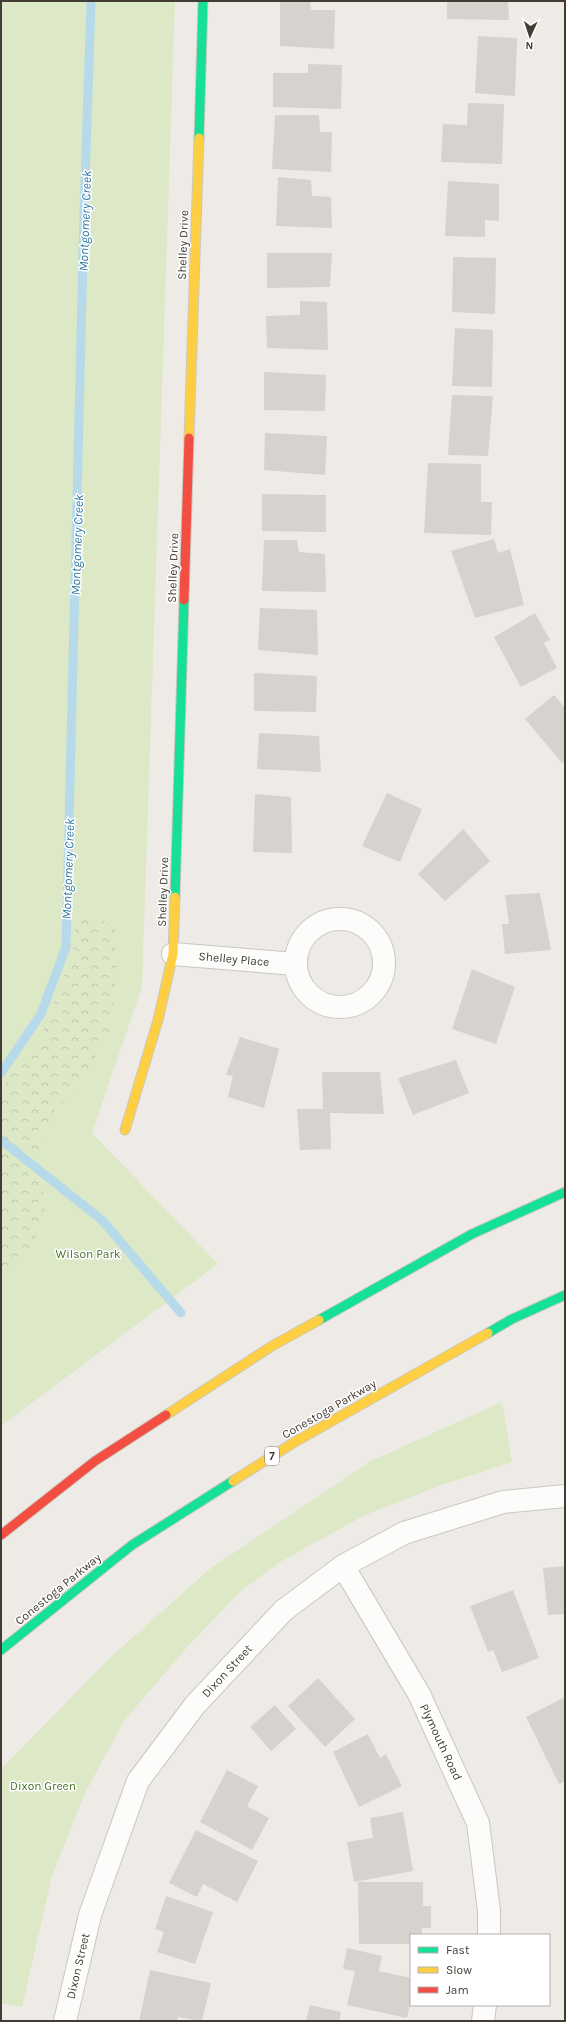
<svg xmlns="http://www.w3.org/2000/svg" width="566" height="2022" viewBox="0 0 566 2022" font-family="Karla,sans-serif">
<defs>
<pattern id="forest-crowns" width="20" height="18" patternUnits="userSpaceOnUse"><rect width="20" height="18" fill="#dce8c6"/><path d="M2 6a3 3 0 1 1 6 0M12 15a3 3 0 1 1 6 0" fill="none" stroke="#bec8ab"/></pattern>
</defs>
<rect width="100%" height="100%" fill="#eeebe6"/>
<path fill="#dce8c6" d="M 1,1 L 175,1 L 142,987 L 92,1133 L 218,1264 L 1,1426 Z
M 502,1402 L 512,1462 L 441,1485 L 365,1515 L 280,1562 L 241,1591 L 188,1646 L 124,1721 L 85,1793 L 52,1876 L 22,2007 L 1,2003 L 1,1769 L 112,1656 L 211,1568 L 371,1461 Z"/>
<path fill="url(#forest-crowns)" d="M 95,917 L 115,926 L 117,970 L 109,1034 L 78,1087 L 55,1110 L 39,1145 L 41,1177 L 46,1206 L 34,1243 L 1,1279 L 1,1090 L 42,1034 L 73,952 L 76,920 Z"/>
<g fill="none" stroke-linecap="round" stroke-linejoin="round">
<path stroke="#b7daeb" stroke-width="9" d="M 1,1073 L 41,1014 L 66,947 L 84,214 L 91,1
M 1,1140 L 102,1220 L 181,1313"/>
</g>
<path fill="#d6d2cd" d="M 280,1 L 310,1 L 311,10 L 335,10 L 334,49 L 280,46 Z
M 447,1 L 508,1 L 509,20 L 447,19 Z
M 478,36 L 517,38 L 515,96 L 475,93 Z
M 308,64 L 342,65 L 341,109 L 273,107 L 273,73 L 308,73 Z
M 468,103 L 504,104 L 502,164 L 441,162 L 443,124 L 467,125 Z
M 275,115 L 319,115 L 320,132 L 332,132 L 331,172 L 272,169 Z
M 278,177 L 311,180 L 312,196 L 331,197 L 332,228 L 276,226 Z
M 448,181 L 499,184 L 499,221 L 485,220 L 485,237 L 445,236 Z
M 267,253 L 332,253 L 330,287 L 267,288 Z
M 453,257 L 496,258 L 495,314 L 452,312 Z
M 300,301 L 327,302 L 328,350 L 267,348 L 266,316 L 300,315 Z
M 455,328 L 493,330 L 492,387 L 452,386 Z
M 264,372 L 326,375 L 325,411 L 264,410 Z
M 452,395 L 493,396 L 488,456 L 448,455 Z
M 265,433 L 327,436 L 325,475 L 264,470 Z
M 428,463 L 481,464 L 481,502 L 492,502 L 491,535 L 424,533 Z
M 262,494 L 326,495 L 326,532 L 262,531 Z
M 494,539 L 498,553 L 510,549 L 524,605 L 475,618 L 451,551 Z
M 264,540 L 297,540 L 299,552 L 325,554 L 326,592 L 262,591 Z
M 260,608 L 317,610 L 318,655 L 258,650 Z
M 535,613 L 550,640 L 544,643 L 557,668 L 521,687 L 494,637 Z
M 254,673 L 317,676 L 316,712 L 254,711 Z
M 554,695 L 565,708 L 565,761 L 562,763 L 525,719 Z
M 259,733 L 319,736 L 321,772 L 257,769 Z
M 387,793 L 422,809 L 400,862 L 362,846 Z
M 255,794 L 291,797 L 292,853 L 253,852 Z
M 463,829 L 490,861 L 445,901 L 418,874 Z
M 540,893 L 551,950 L 505,954 L 502,924 L 509,924 L 505,895 Z
M 472,969 L 515,987 L 496,1044 L 452,1029 Z
M 240,1037 L 279,1049 L 264,1108 L 228,1097 L 233,1076 L 226,1075 Z
M 456,1060 L 469,1093 L 413,1115 L 398,1078 Z
M 322,1072 L 380,1072 L 384,1114 L 330,1113 L 331,1149 L 300,1150 L 297,1109 L 323,1109 Z
M 565,1566 L 565,1614 L 548,1615 L 543,1568 Z
M 513,1590 L 539,1658 L 502,1672 L 493,1650 L 488,1652 L 470,1606 Z
M 318,1678 L 355,1719 L 325,1747 L 288,1706 Z
M 563,1698 L 565,1701 L 565,1781 L 559,1784 L 526,1717 Z
M 275,1705 L 296,1729 L 271,1751 L 250,1727 Z
M 368,1734 L 380,1758 L 386,1754 L 402,1786 L 359,1807 L 333,1752 Z
M 227,1770 L 258,1786 L 247,1806 L 269,1818 L 252,1850 L 200,1822 Z
M 403,1812 L 413,1871 L 354,1882 L 347,1842 L 373,1838 L 370,1818 Z
M 196,1830 L 258,1861 L 237,1902 L 203,1884 L 197,1897 L 169,1883 Z
M 358,1882 L 423,1882 L 423,1906 L 431,1906 L 431,1928 L 422,1928 L 422,1935 L 411,1935 L 411,1944 L 359,1944 Z
M 166,1896 L 213,1912 L 195,1964 L 157,1952 L 164,1932 L 155,1929 Z
M 347,1948 L 382,1956 L 379,1971 L 411,1978 L 411,2001 L 407,2018 L 347,2005 L 355,1971 L 343,1969 Z
M 150,1970 L 211,1983 L 202,2021 L 178,2017 L 177,2021 L 139,2021 Z
M 310,2005 L 341,2012 L 339,2021 L 306,2021 Z"/>
<g fill="none" stroke-linecap="round" stroke-linejoin="round">
<defs>
<path id="street" d="M296 963a44 44 0 1 1 88 0a44 44 0 1 1-88 0Z
M 173,954 L 295,964
M 343,1566 L 419,1694 L 478,1823 L 489,1911 L 489,1935
M 65,2021 L 90,1915 L 138,1781 L 195,1705 L 284,1610 L 343,1566 L 404,1533 L 503,1502 L 565,1496
M 483,2021 L 485,2005"/>
<path id="fast" d="M 199,138 L 203,1
M 175,897 L 184,600
M 319,1320 L 472,1234 L 565,1192
M 488,1333 L 512,1319 L 565,1295
M 1,1650 L 132,1545 L 233,1481"/>
<path id="slow" d="M 189,438 L 199,138
M 125,1130 L 158,1020 L 173,954 L 175,897
M 166,1415 L 272,1346 L 319,1320
M 233,1481 L 293,1443 L 488,1333"/>
<path id="jam" d="M 184,600 L 189,438
M 1,1535 L 95,1461 L 166,1415"/>
</defs>
<use href="#street" stroke="#cac7c2" stroke-width="24"/>
<use href="#fast" stroke="#ccc8bd" stroke-width="11"/>
<use href="#slow" stroke="#ccc8bd" stroke-width="11"/>
<use href="#jam" stroke="#ccc8bd" stroke-width="11"/>
<use href="#street" stroke="#fcfcfb" stroke-width="22"/>
<use href="#fast" stroke="#16e098" stroke-width="9"/>
<use href="#slow" stroke="#ffcf43" stroke-width="9"/>
<use href="#jam" stroke="#f24e42" stroke-width="9"/>
</g>
<g text-anchor="middle" dominant-baseline="central" stroke-width="3" stroke-linejoin="round" paint-order="stroke">
<rect fill="#fff" stroke="#7b7671" stroke-width="1" x="265" y="1447" width="14" height="18" rx="3"/>
<g font-size="11" font-weight="bold" fill="#423c34">
<text x="272" y="1456">7</text>
</g>
<g font-size="12" fill="#423c34" stroke="#fff">
<text transform="translate(183 245) rotate(-88)">Shelley Drive</text>
<text transform="translate(173 568) rotate(-88)">Shelley Drive</text>
<text transform="translate(163 892) rotate(-88)">Shelley Drive</text>
<text transform="translate(234 959) rotate(5)">Shelley Place</text>
<text transform="translate(329 1409) rotate(-30)">Conestoga Parkway</text>
<text transform="translate(58 1589) rotate(-39)">Conestoga Parkway</text>
<text transform="translate(227 1671) rotate(-47)">Dixon Street</text>
<text transform="translate(441 1742) rotate(65)">Plymouth Road</text>
<text transform="translate(78 1966) rotate(-77)">Dixon Street</text>
</g>
<g font-size="12" fill="#497229" stroke="#fff">
<text x="88" y="1254">Wilson Park</text>
<text x="43" y="1786">Dixon Green</text>
</g>
<g font-size="13" font-style="italic" fill="#2f79a2" stroke="#fff">
<text transform="translate(85 221) rotate(-88)">Montgomery Creek</text>
<text transform="translate(77 545) rotate(-88)">Montgomery Creek</text>
<text transform="translate(68 869) rotate(-88)">Montgomery Creek</text>
</g>
</g>
<rect width="566" height="2022" fill="none" stroke="#423c34" stroke-width="4"/>
<rect x="410" y="1934" width="140" height="72" fill="#ffffff" stroke="#b3b1ae"/>
<rect x="418" y="1947" width="20" height="6" fill="#16e098" stroke="#b3b1ae"/>
<text x="446" y="1954" font-size="12" fill="#423c34">Fast</text>
<rect x="418" y="1967" width="20" height="6" fill="#ffcf43" stroke="#b3b1ae"/>
<text x="446" y="1974" font-size="12" fill="#423c34">Slow</text>
<rect x="418" y="1987" width="20" height="6" fill="#f24e42" stroke="#b3b1ae"/>
<text x="446" y="1994" font-size="12" fill="#423c34">Jam</text>
<g transform="translate(530 36) rotate(183)" stroke="#ffffff" stroke-width="3" paint-order="stroke">
<path d="M0-3L7 15L0 10L-7 15Z" fill="#423c34"/>
<text y="-6" font-size="11" font-weight="bold" text-anchor="middle" fill="#423c34">N</text>
</g>
</svg>
